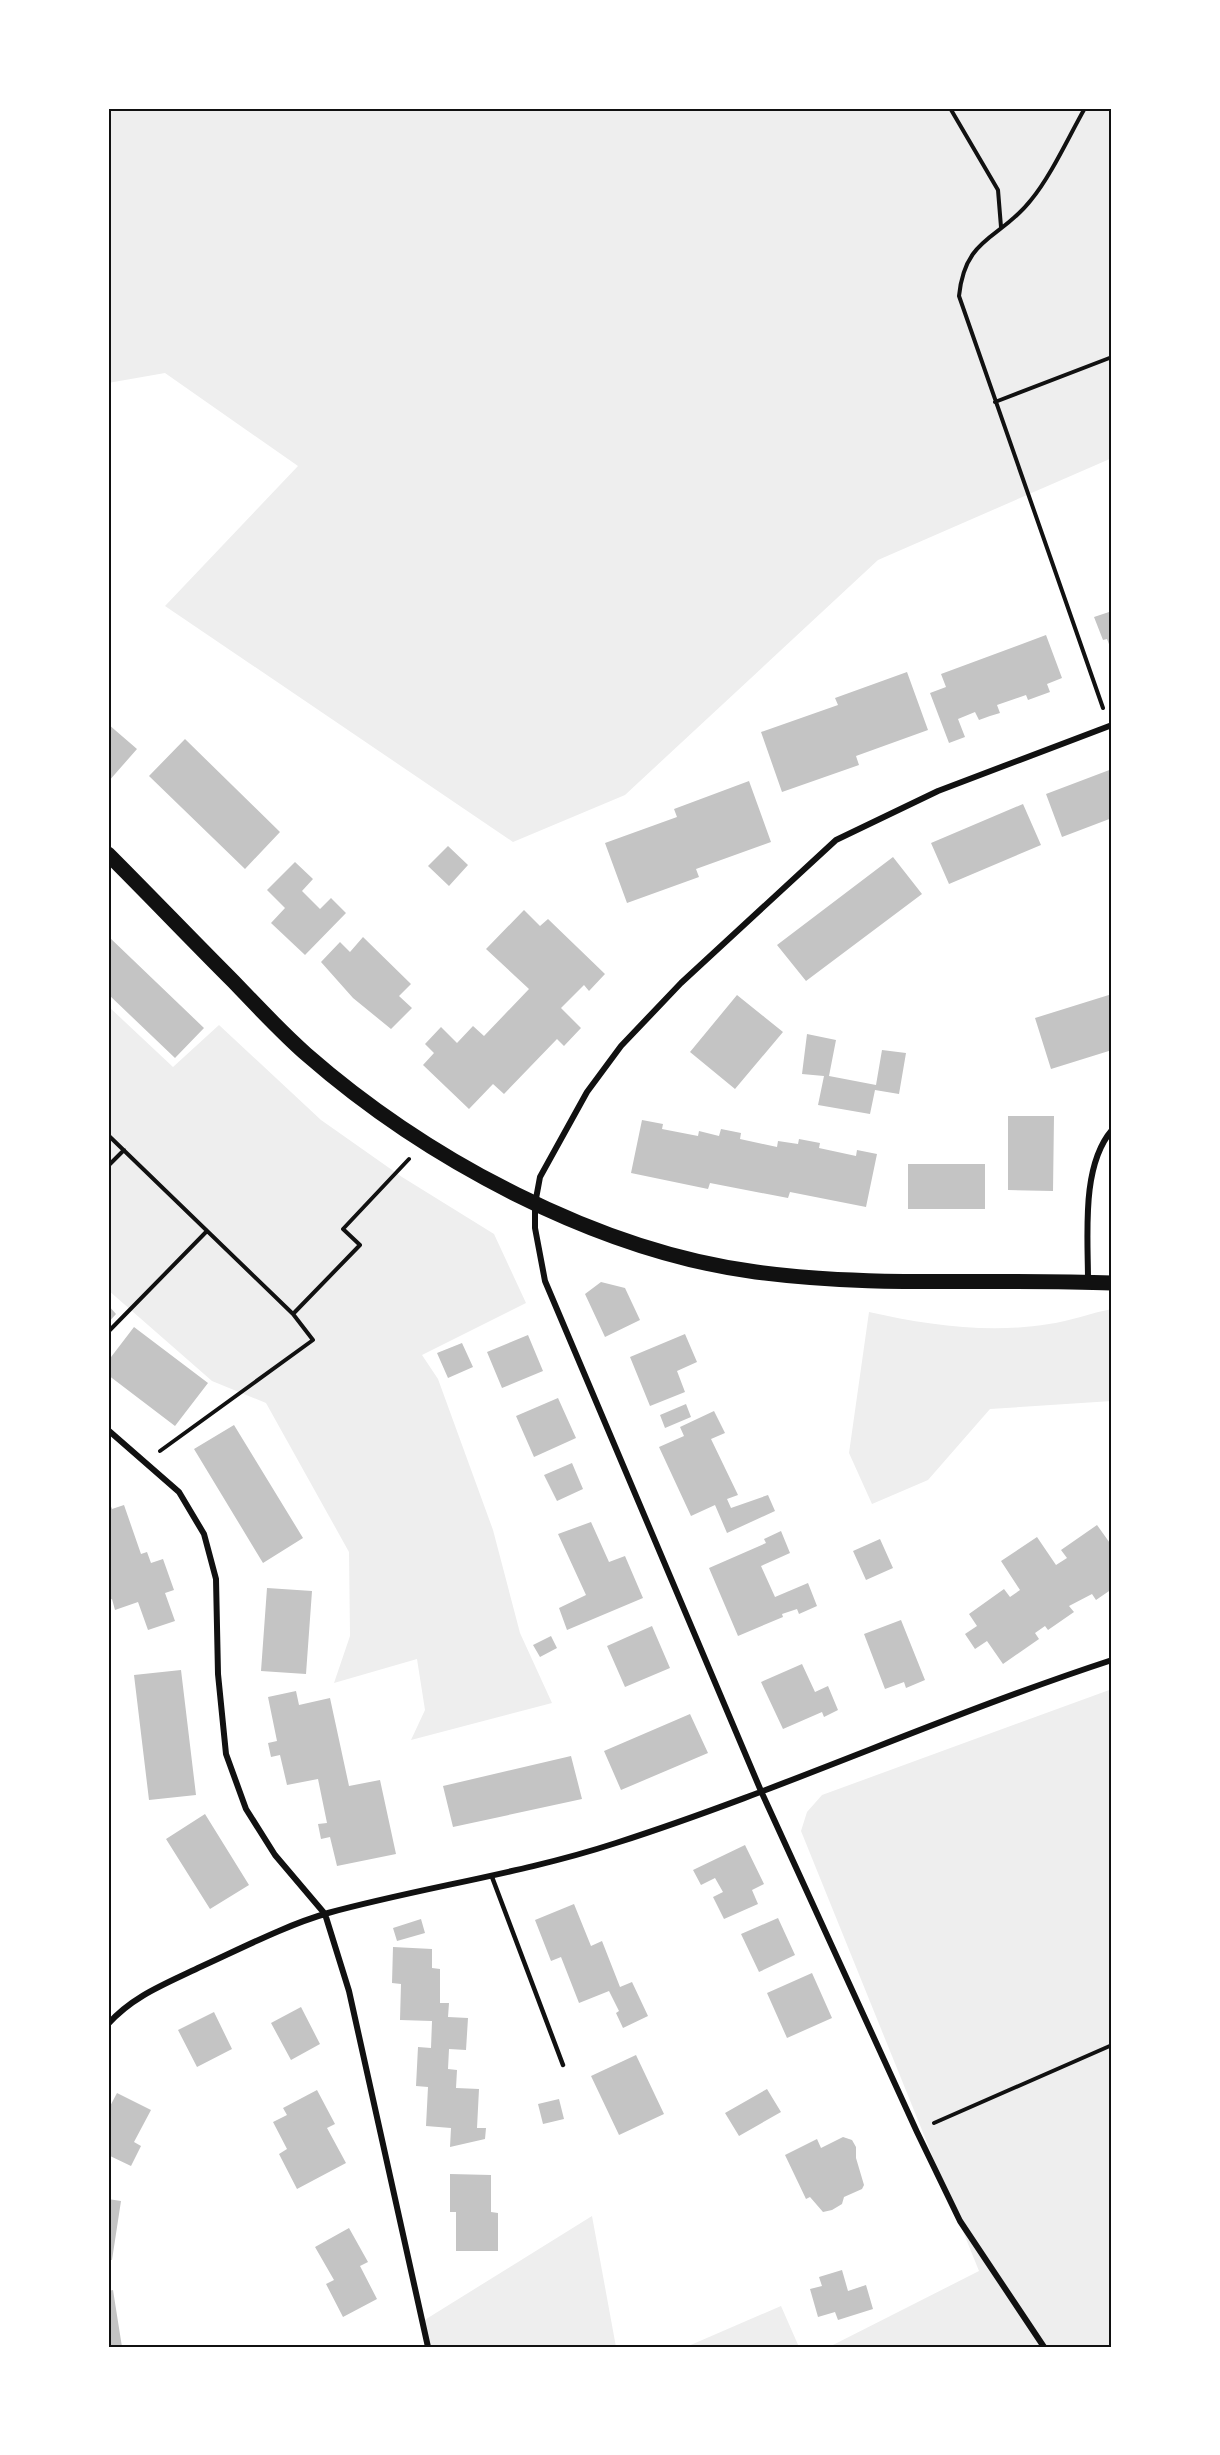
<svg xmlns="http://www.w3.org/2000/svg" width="1220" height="2455" viewBox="0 0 1220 2455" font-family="'Exo 2',sans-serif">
<rect width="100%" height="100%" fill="#fff"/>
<path fill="#eee" d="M 108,108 L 1112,108 L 1112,458 L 878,560 L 625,795 L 513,842 L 165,606 L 298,466 L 165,373 L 108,383 Z
M 108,1006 L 173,1067 L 219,1025 L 321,1120 L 402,1177 L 494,1234 L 526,1303 L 422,1355 L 438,1379 L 493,1530 L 520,1633 L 552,1703 L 411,1740 L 425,1710 L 417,1659 L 334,1683 L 350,1636 L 349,1552 L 266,1403 L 212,1381 L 108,1290 Z
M 1112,1309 L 1112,1401 L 990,1409 L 928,1480 L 872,1504 L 849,1453 L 869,1312 C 927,1325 989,1334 1049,1324 C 1070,1321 1091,1313 1112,1309 Z
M 1112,1689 L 1112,2347 L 829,2347 L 979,2271 L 801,1831 L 807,1812 L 822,1795 Z
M 592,2216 L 616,2347 L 426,2347 L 423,2321 Z
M 781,2306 L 799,2347 L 686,2347 Z"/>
<path fill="#c4c4c4" d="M 1112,611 L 1112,652 L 1107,639 L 1103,640 L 1094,617 Z
M 1046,635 L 1062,678 L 1047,684 L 1050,692 L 1028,700 L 1026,695 L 997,705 L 1000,713 L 990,716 L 979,720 L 975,712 L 958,719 L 965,737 L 949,743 L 930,693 L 946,687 L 941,674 Z
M 907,672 L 928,730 L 856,756 L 859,765 L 782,792 L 761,732 L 838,705 L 835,698 Z
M 108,724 L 137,749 L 108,782 Z
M 185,739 L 280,832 L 245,869 L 149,776 Z
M 1112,769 L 1112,818 L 1062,837 L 1046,794 Z
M 749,781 L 771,842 L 696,869 L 699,877 L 627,903 L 605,843 L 677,817 L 674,809 Z
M 1023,804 L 1041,845 L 949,884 L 931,843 Z
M 448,846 L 468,865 L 449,886 L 428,866 Z
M 893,857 L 922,894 L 806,981 L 777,945 Z
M 295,862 L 313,879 L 302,891 L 320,909 L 331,898 L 346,913 L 305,955 L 271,923 L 285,908 L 267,890 Z
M 524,910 L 540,926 L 548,919 L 605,974 L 589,991 L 584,985 L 561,1008 L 581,1028 L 564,1046 L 557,1039 L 504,1094 L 493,1084 L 469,1109 L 423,1065 L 434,1053 L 425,1044 L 441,1027 L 457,1043 L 473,1026 L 484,1036 L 529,989 L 486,949 Z
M 108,936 L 204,1028 L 175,1058 L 108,994 Z
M 363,937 L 411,984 L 399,996 L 412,1008 L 391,1029 L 353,998 L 321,962 L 340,942 L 350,952 Z
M 1112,994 L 1112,1050 L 1051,1069 L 1035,1018 Z
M 737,995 L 783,1032 L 735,1089 L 690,1052 Z
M 807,1034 L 836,1040 L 829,1076 L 876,1085 L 882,1050 L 906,1053 L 899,1094 L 875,1090 L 870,1114 L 818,1105 L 824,1076 L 802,1074 Z
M 1008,1116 L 1054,1116 L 1053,1191 L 1008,1190 Z
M 642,1120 L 663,1124 L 662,1129 L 698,1136 L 699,1131 L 719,1136 L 721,1129 L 741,1133 L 740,1139 L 777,1147 L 778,1141 L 798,1144 L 799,1139 L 820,1143 L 819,1148 L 856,1156 L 857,1150 L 877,1154 L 866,1207 L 790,1192 L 788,1198 L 710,1183 L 708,1189 L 631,1173 Z
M 908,1164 L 985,1164 L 985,1209 L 908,1209 Z
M 601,1282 L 625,1288 L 640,1320 L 605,1337 L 585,1294 Z
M 108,1305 L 116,1314 L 108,1323 Z
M 134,1327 L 208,1383 L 175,1426 L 108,1375 L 108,1361 Z
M 685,1334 L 697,1362 L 677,1371 L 685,1392 L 650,1406 L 630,1357 Z
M 528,1335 L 543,1371 L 502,1388 L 487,1352 Z
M 462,1343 L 473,1367 L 448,1378 L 437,1353 Z
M 558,1398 L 576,1438 L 534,1457 L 516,1416 Z
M 686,1404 L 691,1417 L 665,1428 L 660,1415 Z
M 714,1411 L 725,1433 L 711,1439 L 738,1495 L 727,1499 L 731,1508 L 768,1495 L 775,1511 L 727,1533 L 715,1505 L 691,1516 L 659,1447 L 684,1436 L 680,1427 Z
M 234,1425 L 303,1538 L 263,1563 L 194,1449 Z
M 572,1463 L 583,1489 L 557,1501 L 544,1475 Z
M 108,1499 L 112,1509 L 124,1505 L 141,1554 L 147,1552 L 151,1563 L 163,1559 L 174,1590 L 165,1593 L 175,1621 L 148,1630 L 138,1602 L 115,1610 L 112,1599 L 108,1600 Z
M 591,1522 L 609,1562 L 625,1556 L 643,1598 L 567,1630 L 559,1608 L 586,1595 L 558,1534 Z
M 1097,1525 L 1112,1546 L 1112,1589 L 1096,1600 L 1092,1594 L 1069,1606 L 1074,1612 L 1048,1630 L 1045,1626 L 1035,1633 L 1039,1639 L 1003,1664 L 987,1641 L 975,1649 L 965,1634 L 977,1626 L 969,1614 L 1004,1589 L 1010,1597 L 1020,1590 L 1001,1561 L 1037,1537 L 1056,1565 L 1067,1558 L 1061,1550 Z
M 781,1531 L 790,1553 L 761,1566 L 775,1597 L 808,1583 L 817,1606 L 799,1614 L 797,1609 L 782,1614 L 783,1617 L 738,1636 L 709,1568 L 766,1543 L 764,1539 Z
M 880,1539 L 893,1568 L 866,1580 L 853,1551 Z
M 267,1588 L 312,1591 L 306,1674 L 261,1671 Z
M 901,1620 L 925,1680 L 906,1688 L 904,1682 L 885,1689 L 864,1634 Z
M 652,1626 L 670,1668 L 625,1687 L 607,1646 Z
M 551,1636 L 557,1648 L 540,1657 L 533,1645 Z
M 802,1664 L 815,1692 L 828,1686 L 838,1710 L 824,1717 L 822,1712 L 783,1729 L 761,1682 Z
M 181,1670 L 196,1795 L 149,1800 L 134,1675 Z
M 296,1691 L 299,1705 L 330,1698 L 349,1786 L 380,1780 L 396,1854 L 337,1866 L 330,1837 L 321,1839 L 318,1824 L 327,1823 L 318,1779 L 287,1785 L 280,1755 L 271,1757 L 268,1743 L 277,1741 L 268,1697 Z
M 690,1714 L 708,1753 L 621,1790 L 604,1751 Z
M 571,1756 L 582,1799 L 453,1827 L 443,1786 Z
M 205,1814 L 249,1885 L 210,1909 L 166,1839 Z
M 745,1845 L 764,1884 L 752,1890 L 758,1904 L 724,1919 L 713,1897 L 723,1892 L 715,1878 L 701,1885 L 693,1870 Z
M 574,1904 L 591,1946 L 602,1941 L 620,1987 L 632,1982 L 648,2016 L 623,2028 L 616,2013 L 619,2011 L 609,1991 L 579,2003 L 561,1957 L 551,1961 L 535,1920 Z
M 778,1918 L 795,1955 L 759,1972 L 741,1934 Z
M 421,1919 L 425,1933 L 397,1941 L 393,1928 Z
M 393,1947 L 432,1949 L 432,1968 L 440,1969 L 440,2003 L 449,2003 L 448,2017 L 468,2018 L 466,2050 L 449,2049 L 448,2069 L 457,2070 L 456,2088 L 479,2089 L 477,2128 L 486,2128 L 485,2139 L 450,2147 L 451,2128 L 426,2126 L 428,2087 L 416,2086 L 418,2047 L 431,2048 L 432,2021 L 400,2020 L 401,1984 L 392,1983 Z
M 812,1973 L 832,2018 L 787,2038 L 767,1993 Z
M 301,2007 L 320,2044 L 291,2060 L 271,2023 Z
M 214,2012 L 232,2049 L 197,2067 L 178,2030 Z
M 636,2055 L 664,2114 L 619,2135 L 591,2076 Z
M 767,2089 L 781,2112 L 739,2136 L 725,2113 Z
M 317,2090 L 335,2124 L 327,2128 L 346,2163 L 297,2189 L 279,2154 L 287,2149 L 273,2122 L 287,2115 L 283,2108 Z
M 117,2093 L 151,2110 L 134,2142 L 141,2146 L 131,2166 L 108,2155 L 108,2110 Z
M 559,2099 L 564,2119 L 543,2124 L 538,2104 Z
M 843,2137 L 852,2140 L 856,2147 L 856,2158 L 864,2185 L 862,2189 L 844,2197 L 842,2204 L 832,2210 L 823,2212 L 810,2197 L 806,2199 L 785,2155 L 817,2139 L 821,2148 Z
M 450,2174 L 491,2175 L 491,2212 L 498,2213 L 498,2251 L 456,2251 L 456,2212 L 450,2212 Z
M 108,2199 L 121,2201 L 112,2260 L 108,2260 Z
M 349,2228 L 368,2262 L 360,2266 L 377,2299 L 343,2317 L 326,2284 L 334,2280 L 315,2247 Z
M 842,2270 L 848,2291 L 866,2285 L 873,2309 L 838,2320 L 835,2312 L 818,2317 L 810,2289 L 822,2286 L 819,2277 Z
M 113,2290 L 122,2347 L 108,2347 L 108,2291 Z"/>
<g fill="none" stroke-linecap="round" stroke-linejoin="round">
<path stroke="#111" stroke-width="4" d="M 950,108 L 998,190 L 1001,227
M 1085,108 C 1069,136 1051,176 1031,200 C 1000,240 965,236 959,296 L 1103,708
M 995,402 L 1112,357
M 108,1135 L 293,1314 L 313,1340 L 160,1451
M 108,1166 L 124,1150
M 293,1314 L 360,1245 L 343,1229 L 409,1159
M 108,1332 L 207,1231
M 934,2123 L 1112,2045"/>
<path stroke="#111" stroke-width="4.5" d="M 492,1877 L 563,2065"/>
<path stroke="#111" stroke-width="6" d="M 1088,1280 C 1088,1235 1081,1166 1112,1130
M 108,1430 L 179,1492 L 204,1534 L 216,1579 L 218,1674 L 226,1754 L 246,1809 L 275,1855 L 325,1914 L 349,1991 L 428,2347
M 108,2024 C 133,1996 165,1984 198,1968 C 238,1950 286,1925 328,1913 C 423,1887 521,1874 616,1843 C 784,1789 944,1715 1112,1660
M 1044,2347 L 960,2221 L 917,2132 L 761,1791 L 545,1281 L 535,1228 L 535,1204 L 540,1177 L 587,1092 L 621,1046 L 681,983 L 836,840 L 938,791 L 1112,725"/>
<path stroke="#111" stroke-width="15" d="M 108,854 C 150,896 191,939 233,981 C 257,1006 280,1031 306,1054 C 426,1159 597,1251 756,1272 C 873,1288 994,1278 1112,1283"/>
</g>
<rect width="1220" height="2455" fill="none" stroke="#ffffff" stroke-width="219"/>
<rect x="110" y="110" width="1000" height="2236" fill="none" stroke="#111" stroke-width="2"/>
</svg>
